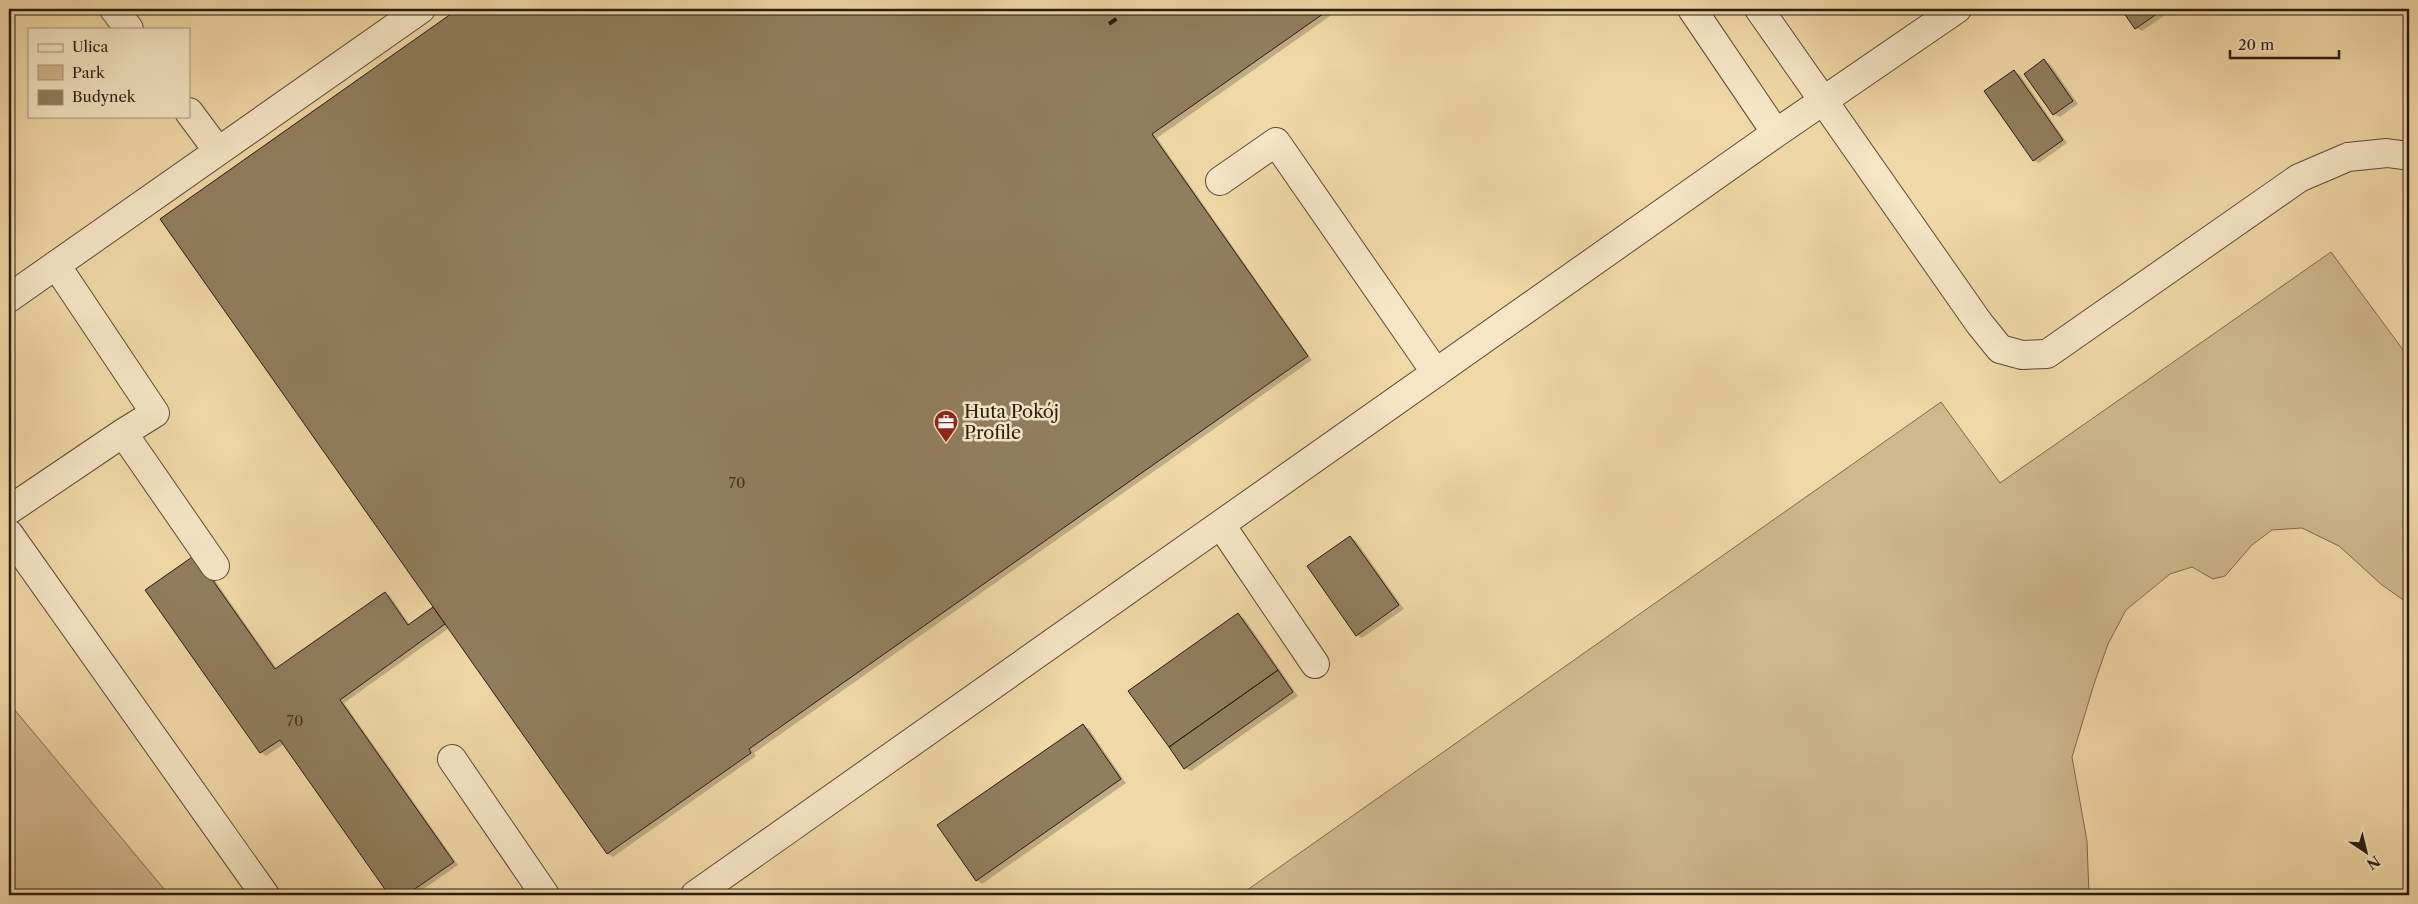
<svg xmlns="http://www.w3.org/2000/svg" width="2418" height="904" viewBox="0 0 2418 904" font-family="'Libre Caslon Text',serif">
<rect width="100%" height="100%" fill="#f1d8a7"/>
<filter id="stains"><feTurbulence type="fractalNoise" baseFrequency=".004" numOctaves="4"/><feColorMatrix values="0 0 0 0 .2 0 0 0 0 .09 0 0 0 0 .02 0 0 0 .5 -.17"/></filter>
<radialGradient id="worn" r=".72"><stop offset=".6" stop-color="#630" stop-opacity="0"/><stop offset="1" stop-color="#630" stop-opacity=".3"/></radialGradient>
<path fill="#cfb88d" stroke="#7c6a4e" d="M 2331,252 L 2409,358 L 2409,604 L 2382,585 L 2339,546 L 2302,528 L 2272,530 L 2252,545 L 2225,576 L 2213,579 L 2192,567 L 2170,574 L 2126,610 L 2108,644 L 2094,684 L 2072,757 L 2087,841 L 2089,895 L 1240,895 L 1941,402 L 2000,483 Z
M 9,703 L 169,895 L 9,895 Z"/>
<path fill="#0003" d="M 461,9 L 1340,9 L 1157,138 L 1312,360 L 754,753 L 756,756 L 613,857 L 608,854 L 449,628 L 344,703 L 458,865 L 415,895 L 390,895 L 284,744 L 266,756 L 261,752 L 200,559 L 277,669 L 385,593 L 390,596 L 410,625 L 435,607 L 162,219 Z
M 2123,9 L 2174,9 L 2142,31 L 2136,28 Z
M 2044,61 L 2050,64 L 2078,104 L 2060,117 L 2054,114 Z
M 2014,71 L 2020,75 L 2067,143 L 2039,163 L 2033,160 Z
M 1350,537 L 1356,541 L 1404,609 L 1362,638 L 1357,635 Z
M 1238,615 L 1244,618 L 1298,696 L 1191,771 L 1185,768 L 1130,691 Z
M 1083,725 L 1089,729 L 1126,783 L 982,884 L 977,880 Z"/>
<path fill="#917e5e" stroke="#2a1c0f" d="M 458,9 L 1330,9 L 1152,134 L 1308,356 L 749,749 L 751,753 L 607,854 L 160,219 Z
M 2121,9 L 2164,9 L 2135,29 Z
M 2044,59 L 2073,101 L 2053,115 L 2024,74 Z
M 2014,70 L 2063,140 L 2033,161 L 1984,91 Z
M 1350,536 L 1399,605 L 1356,636 L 1307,566 Z
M 195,555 L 275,669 L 385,592 L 408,625 L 433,607 L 445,624 L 340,700 L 454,862 L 406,895 L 389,895 L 280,740 L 260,753 L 145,590 Z
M 1238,613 L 1278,670 L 1169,747 L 1128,691 Z
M 1278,670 L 1293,692 L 1184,769 L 1169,747 Z
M 1083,724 L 1121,779 L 976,881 L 937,825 Z"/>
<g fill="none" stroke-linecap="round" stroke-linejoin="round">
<defs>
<path id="minor" d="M 114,9 L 129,29
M 1692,9 L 1776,133
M 1759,9 L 1979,323 L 2000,349 L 2022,355 L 2047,354 L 2299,178 L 2348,157 L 2387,153 L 2409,156
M 189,112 L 218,151
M 1220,181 L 1276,142 L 1436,373
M 56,265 L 155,413 L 123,433
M 9,298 L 421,9
M 9,510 L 123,433 L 215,566
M 1221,525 L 1315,664
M 9,534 L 265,895
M 452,759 L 545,895
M 695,895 L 1776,133 L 1957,9"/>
</defs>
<use href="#minor" stroke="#5c4b35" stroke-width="30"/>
<use href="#minor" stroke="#f6e6c6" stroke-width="28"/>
<path stroke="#2a1c0f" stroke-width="4" stroke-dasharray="9 9" stroke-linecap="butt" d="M 1109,24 L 1131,9"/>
</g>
<defs>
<symbol id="office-pin" viewBox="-11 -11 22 30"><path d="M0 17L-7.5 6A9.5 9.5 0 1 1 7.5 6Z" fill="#8f2418" stroke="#f6e6c6"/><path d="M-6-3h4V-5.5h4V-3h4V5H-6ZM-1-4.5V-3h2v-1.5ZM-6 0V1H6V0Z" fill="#fff"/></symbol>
</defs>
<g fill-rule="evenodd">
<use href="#office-pin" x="932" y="408" width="28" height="38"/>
</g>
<g text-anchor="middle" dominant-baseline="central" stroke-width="5" stroke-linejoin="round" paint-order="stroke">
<g font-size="15" fill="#443423">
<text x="737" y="482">70</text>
<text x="295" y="720">70</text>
</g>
<g font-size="18" fill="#2a1c0f" stroke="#f6e6c6" text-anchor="start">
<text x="964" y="412">Huta Pokój<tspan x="964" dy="21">Profile</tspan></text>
</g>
</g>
<rect width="2418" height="904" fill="none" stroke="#f1d8a7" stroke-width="30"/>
<rect x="10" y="10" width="2398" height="884" fill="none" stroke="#2a1c0f" stroke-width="2.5"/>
<rect x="15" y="15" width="2388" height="874" fill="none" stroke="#2a1c0f"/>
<rect x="28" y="28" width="162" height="90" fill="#f6e6c6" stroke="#a4957d"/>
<rect x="38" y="44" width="25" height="8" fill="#f6e6c6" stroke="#a4957d"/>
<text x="72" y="52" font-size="15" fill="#2a1c0f">Ulica</text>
<rect x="38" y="65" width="25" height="15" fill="#cfb88d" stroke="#a4957d"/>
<text x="72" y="78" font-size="15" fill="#2a1c0f">Park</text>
<rect x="38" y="90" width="25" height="15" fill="#917e5e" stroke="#a4957d"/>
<text x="72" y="102" font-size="15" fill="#2a1c0f">Budynek</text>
<g transform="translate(2366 852) rotate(145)" stroke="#f6e6c6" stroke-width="4" paint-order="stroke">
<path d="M0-4L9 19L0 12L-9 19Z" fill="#2a1c0f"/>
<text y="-8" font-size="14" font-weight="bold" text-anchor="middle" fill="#2a1c0f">N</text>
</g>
<path d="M2230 50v8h109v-8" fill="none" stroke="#2a1c0f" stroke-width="2.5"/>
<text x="2238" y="50" font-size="15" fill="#2a1c0f" stroke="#f6e6c6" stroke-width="4" paint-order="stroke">20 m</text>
<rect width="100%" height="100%" filter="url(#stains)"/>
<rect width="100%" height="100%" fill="url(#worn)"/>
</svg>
